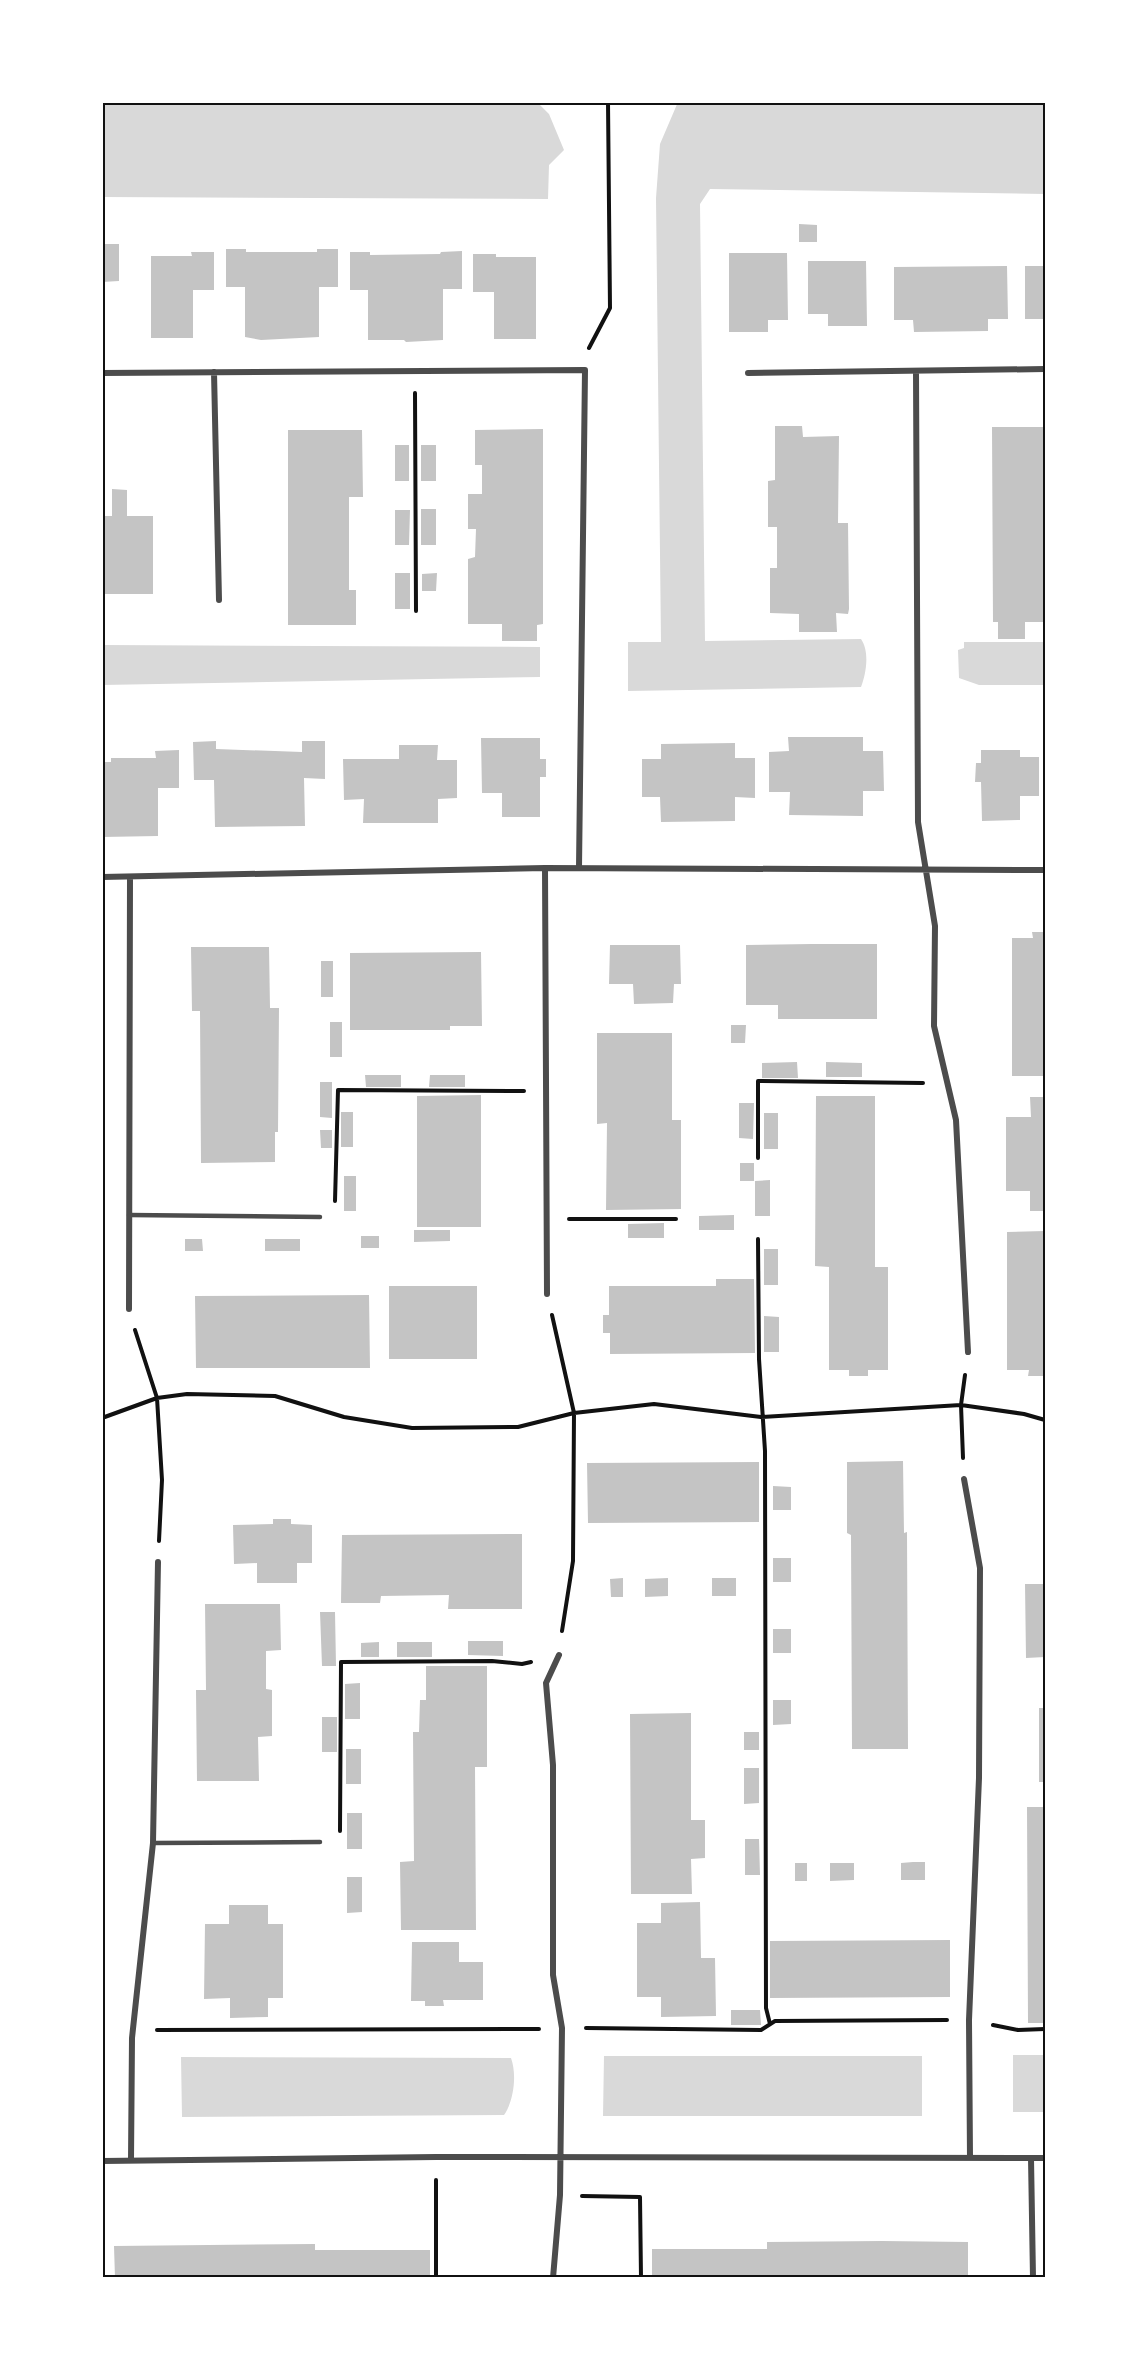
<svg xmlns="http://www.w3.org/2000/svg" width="1147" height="2380" viewBox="0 0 1147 2380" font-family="'IBM Plex Sans',sans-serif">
<rect width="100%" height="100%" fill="#fff"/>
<path fill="#d9d9d9" d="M 102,102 L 537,102 L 549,114 L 564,150 L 549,165 L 548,199 L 102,197 Z
M 678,102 L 1045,102 L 1045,194 L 710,189 L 700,204 L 705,641 L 861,639 C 870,652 866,674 861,687 L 628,691 L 628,642 L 661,642 L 656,198 L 660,144 Z
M 964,642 L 1045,642 L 1045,685 L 979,685 L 959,678 L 958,650 L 964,648 Z
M 102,645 L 540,647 L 540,677 L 102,685 Z
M 1013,2055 L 1045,2055 L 1045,2112 L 1013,2112 Z
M 604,2056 L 922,2056 L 922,2116 L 603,2116 Z
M 181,2057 L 511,2058 C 517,2074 514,2101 504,2115 L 182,2117 Z"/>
<path fill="#c4c4c4" d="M 799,224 L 817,225 L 817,242 L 799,242 Z
M 102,244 L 119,244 L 119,281 L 102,282 Z
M 226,249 L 246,249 L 246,252 L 317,252 L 317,249 L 338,249 L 338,287 L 319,287 L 319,337 L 261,340 L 245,337 L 245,287 L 226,287 Z
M 462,251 L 462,289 L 443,289 L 443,340 L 406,342 L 404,340 L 368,340 L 368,290 L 350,290 L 350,252 L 370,252 L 370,255 L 440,254 L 441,252 Z
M 191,252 L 214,252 L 214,290 L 193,290 L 193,338 L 151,338 L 151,256 L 192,256 Z
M 729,253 L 787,253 L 788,320 L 768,320 L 768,332 L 729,332 Z
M 473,254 L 496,254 L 496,257 L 536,257 L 536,339 L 494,339 L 494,292 L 473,292 Z
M 808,261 L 866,261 L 867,326 L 828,326 L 828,314 L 808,314 Z
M 1007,266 L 1008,319 L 988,319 L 988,331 L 914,332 L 913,320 L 894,320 L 894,267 Z
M 1025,266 L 1045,266 L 1045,319 L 1025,319 Z
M 775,426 L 802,426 L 803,437 L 839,436 L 838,523 L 848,523 L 849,609 L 848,614 L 836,613 L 837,632 L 799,632 L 799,614 L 770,613 L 770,568 L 777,568 L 777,527 L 768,527 L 768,481 L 775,480 Z
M 992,427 L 1045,427 L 1045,622 L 1025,622 L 1025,639 L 998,639 L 998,622 L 993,622 Z
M 543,429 L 543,624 L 537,625 L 537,641 L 502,641 L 502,624 L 468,624 L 468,559 L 475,557 L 476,529 L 468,529 L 468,494 L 482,494 L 482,465 L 475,465 L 475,430 Z
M 288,430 L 362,430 L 363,497 L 349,497 L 349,590 L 356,590 L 356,625 L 288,625 Z
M 395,445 L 409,445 L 409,481 L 395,481 Z
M 421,445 L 436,445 L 436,481 L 421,481 Z
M 112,489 L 127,490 L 127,516 L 153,516 L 153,594 L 102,594 L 102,516 L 112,516 Z
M 421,509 L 436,509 L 436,545 L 421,545 Z
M 395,510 L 410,510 L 409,545 L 395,545 Z
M 395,573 L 410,573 L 410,609 L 395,609 Z
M 437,573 L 436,591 L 422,591 L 422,574 Z
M 788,737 L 863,737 L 863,751 L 883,751 L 884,791 L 863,791 L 863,816 L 789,815 L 790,792 L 769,792 L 769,752 L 789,751 Z
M 481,738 L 540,738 L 540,759 L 546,759 L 546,777 L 540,777 L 540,817 L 502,817 L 502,793 L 482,793 Z
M 216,741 L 216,749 L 302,752 L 302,741 L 325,741 L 325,779 L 304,778 L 305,826 L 215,827 L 214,780 L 194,780 L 193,742 Z
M 735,743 L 735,758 L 755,758 L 755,798 L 735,797 L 735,821 L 661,822 L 660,797 L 642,797 L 642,759 L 661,759 L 661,744 Z
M 399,745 L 438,745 L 437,760 L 457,760 L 457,798 L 438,799 L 438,823 L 363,823 L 364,799 L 344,800 L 343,759 L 399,759 Z
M 179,750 L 179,788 L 158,788 L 158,836 L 102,837 L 102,762 L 111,762 L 111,758 L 156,758 L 155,751 Z
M 981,750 L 1020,750 L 1020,757 L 1039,757 L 1039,796 L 1020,796 L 1020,820 L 982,821 L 981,782 L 975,782 L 976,763 L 981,763 Z
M 1032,932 L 1045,932 L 1045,1076 L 1012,1076 L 1012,938 L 1033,938 Z
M 812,944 L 877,944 L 877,1019 L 778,1019 L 778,1005 L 746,1005 L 746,945 Z
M 610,945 L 680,945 L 681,984 L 674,984 L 673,1003 L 634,1004 L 633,984 L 609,984 Z
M 191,947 L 269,947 L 270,1008 L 279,1008 L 278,1132 L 275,1132 L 275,1162 L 201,1163 L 200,1011 L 192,1011 Z
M 481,952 L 482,1026 L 450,1026 L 450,1030 L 350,1030 L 350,953 Z
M 321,961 L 333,961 L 333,997 L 321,997 Z
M 330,1022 L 342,1022 L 342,1057 L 330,1057 Z
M 731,1025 L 746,1025 L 745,1043 L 731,1043 Z
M 597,1033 L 672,1033 L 672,1120 L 681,1120 L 681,1209 L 606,1210 L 607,1123 L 597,1124 Z
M 797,1062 L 798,1078 L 762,1078 L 762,1063 Z
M 826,1062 L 862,1063 L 862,1077 L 826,1077 Z
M 365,1075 L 401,1075 L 401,1087 L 366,1087 Z
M 430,1075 L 465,1075 L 465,1087 L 429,1087 Z
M 320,1082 L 332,1082 L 332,1118 L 320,1117 Z
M 481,1095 L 481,1227 L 417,1227 L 417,1096 Z
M 816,1096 L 875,1096 L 875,1267 L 888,1267 L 888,1370 L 868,1370 L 868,1376 L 849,1376 L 849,1370 L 829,1370 L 829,1267 L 815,1266 Z
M 1030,1097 L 1045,1097 L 1045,1211 L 1030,1211 L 1030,1191 L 1006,1191 L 1006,1117 L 1031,1117 Z
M 739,1103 L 754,1103 L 753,1139 L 739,1138 Z
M 341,1112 L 353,1112 L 353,1147 L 341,1147 Z
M 764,1113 L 778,1113 L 778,1149 L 764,1149 Z
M 320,1130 L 332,1130 L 332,1148 L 321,1148 Z
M 740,1163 L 754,1163 L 754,1181 L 740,1181 Z
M 344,1176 L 356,1176 L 356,1211 L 344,1211 Z
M 770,1180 L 770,1216 L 755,1216 L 755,1181 Z
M 734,1215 L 734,1230 L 699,1230 L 699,1216 Z
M 664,1223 L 664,1238 L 628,1238 L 628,1224 Z
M 414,1230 L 450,1230 L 450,1241 L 414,1242 Z
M 1045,1231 L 1045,1376 L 1028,1376 L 1029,1370 L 1007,1370 L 1007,1232 Z
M 361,1236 L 379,1236 L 379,1248 L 361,1248 Z
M 185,1239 L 202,1239 L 203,1251 L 185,1251 Z
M 265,1239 L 300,1239 L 300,1251 L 265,1251 Z
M 764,1249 L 778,1249 L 778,1285 L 764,1285 Z
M 716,1279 L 754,1279 L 755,1353 L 610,1354 L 610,1333 L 603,1333 L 603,1315 L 609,1315 L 609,1286 L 716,1286 Z
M 389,1286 L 477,1286 L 477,1359 L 389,1359 Z
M 369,1295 L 370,1368 L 196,1368 L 195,1296 Z
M 764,1316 L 779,1317 L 779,1352 L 764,1352 Z
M 903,1461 L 904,1533 L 907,1532 L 908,1749 L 852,1749 L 851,1535 L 847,1533 L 847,1462 Z
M 759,1462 L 759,1522 L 588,1523 L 587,1463 Z
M 773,1486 L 791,1487 L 791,1510 L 773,1510 Z
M 273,1519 L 291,1519 L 291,1524 L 312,1525 L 312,1563 L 297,1563 L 297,1583 L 257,1583 L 257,1563 L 234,1564 L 233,1525 L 273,1524 Z
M 522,1534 L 522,1609 L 448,1609 L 449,1595 L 381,1596 L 380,1603 L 341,1603 L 342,1535 Z
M 773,1558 L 791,1558 L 791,1582 L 773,1582 Z
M 623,1578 L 623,1597 L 611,1597 L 610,1579 Z
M 668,1578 L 668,1596 L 645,1597 L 645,1579 Z
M 712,1578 L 736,1578 L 736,1596 L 712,1596 Z
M 1025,1584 L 1045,1584 L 1045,1657 L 1026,1658 Z
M 205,1604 L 280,1604 L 281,1650 L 266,1651 L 266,1689 L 272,1690 L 272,1736 L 258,1737 L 259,1781 L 197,1781 L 196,1690 L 206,1690 Z
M 320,1612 L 335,1612 L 336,1666 L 322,1666 Z
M 773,1629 L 791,1629 L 791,1653 L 773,1653 Z
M 468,1641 L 503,1641 L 503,1656 L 468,1655 Z
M 379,1642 L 379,1657 L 361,1657 L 361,1643 Z
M 397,1642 L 432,1642 L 432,1657 L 397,1657 Z
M 426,1666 L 487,1666 L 487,1767 L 475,1767 L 476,1930 L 401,1930 L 400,1862 L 414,1861 L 413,1732 L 419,1732 L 420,1700 L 426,1700 Z
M 360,1683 L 360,1719 L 345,1719 L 345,1684 Z
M 773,1700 L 791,1700 L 791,1724 L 773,1725 Z
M 1039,1708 L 1045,1708 L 1045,1782 L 1039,1782 Z
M 691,1713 L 691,1820 L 705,1820 L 705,1858 L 691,1859 L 692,1894 L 631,1894 L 630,1714 Z
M 322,1717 L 337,1717 L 337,1752 L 322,1752 Z
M 744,1732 L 759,1732 L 759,1750 L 744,1750 Z
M 346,1749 L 361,1749 L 361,1784 L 346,1784 Z
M 744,1768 L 759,1768 L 759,1803 L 744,1804 Z
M 1027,1807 L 1045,1807 L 1045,2023 L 1028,2023 Z
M 347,1813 L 362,1813 L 362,1849 L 347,1849 Z
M 745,1839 L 759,1839 L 760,1875 L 745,1875 Z
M 913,1862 L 925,1862 L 925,1880 L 901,1880 L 901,1863 Z
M 795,1863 L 807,1863 L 807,1881 L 795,1881 Z
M 830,1863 L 854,1863 L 854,1880 L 830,1881 Z
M 347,1877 L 362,1877 L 362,1912 L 347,1913 Z
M 700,1902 L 701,1958 L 715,1958 L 716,2016 L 661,2017 L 661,1997 L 637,1997 L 637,1923 L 661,1923 L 661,1903 Z
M 229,1905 L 268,1905 L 268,1924 L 283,1924 L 283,1998 L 268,1998 L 268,2017 L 230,2018 L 230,1998 L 204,1999 L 205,1924 L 229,1924 Z
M 950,1940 L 950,1997 L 770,1998 L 770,1941 Z
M 412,1942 L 459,1942 L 459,1962 L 483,1962 L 483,2000 L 443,2000 L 444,2006 L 425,2006 L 425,2001 L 411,2001 Z
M 731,2010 L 760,2010 L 761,2025 L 731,2025 Z
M 882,2241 L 968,2242 L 968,2278 L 652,2278 L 652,2249 L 767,2249 L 767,2242 Z
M 315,2244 L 315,2250 L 430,2250 L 430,2278 L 115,2278 L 114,2246 Z"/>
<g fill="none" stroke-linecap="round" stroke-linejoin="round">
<path stroke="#111" stroke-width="4" d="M 589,348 L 610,308 L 608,102
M 415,393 L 416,611
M 758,1158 L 758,1081 L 923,1083
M 335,1201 L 338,1090 L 524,1091
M 569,1219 L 676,1219
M 758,1239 L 759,1359 L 765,1451 L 766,2008 L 770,2024
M 552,1315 L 574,1413 L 573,1561 L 562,1631
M 135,1330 L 157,1398 L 162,1480 L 159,1541
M 102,1418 L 157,1398 L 187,1394 L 275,1396 L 344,1417 L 412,1428 L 518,1427 L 574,1413 L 654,1404 L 761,1417 L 961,1405 L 1024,1414 L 1045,1420
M 963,1458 L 961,1405 L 965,1375
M 340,1831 L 341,1662 L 492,1661 L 522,1664 L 531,1662
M 993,2025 L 1018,2030 L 1045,2029
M 586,2028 L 761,2030 L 775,2021 L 947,2020
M 157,2030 L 539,2029
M 582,2196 L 640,2197 L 641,2278
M 436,2278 L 436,2180"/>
<path stroke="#4c4c4c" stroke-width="4.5" d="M 129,1215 L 320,1217
M 153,1843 L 320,1842"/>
<path stroke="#4c4c4c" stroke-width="6" d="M 916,371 L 918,822 L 935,926 L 934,1026 L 956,1120 L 968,1352
M 214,372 L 219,600
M 102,373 L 585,370 L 579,868
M 748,373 L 1045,369
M 545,868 L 547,1294
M 102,877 L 545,868 L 1045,870
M 129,1309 L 130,877
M 964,1479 L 980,1568 L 979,1778 L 969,2020 L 970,2158
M 1031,2158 L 1033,2278
M 131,2160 L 132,2038 L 153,1843 L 158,1562
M 102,2161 L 436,2157 L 1045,2158
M 553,2278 L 560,2195 L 562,2028 L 553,1975 L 553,1765 L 546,1683 L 559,1655"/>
</g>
<rect width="1147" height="2380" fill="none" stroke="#ffffff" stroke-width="207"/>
<rect x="104" y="104" width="940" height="2172" fill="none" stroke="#111" stroke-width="2"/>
</svg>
